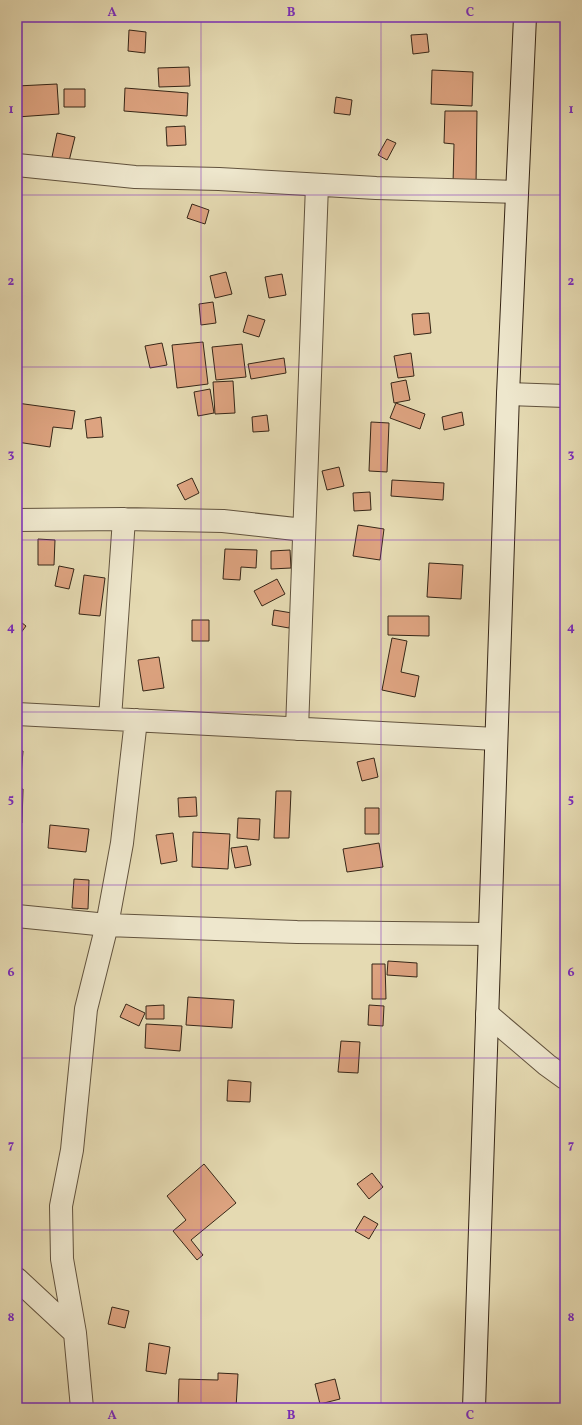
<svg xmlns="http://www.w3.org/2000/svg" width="582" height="1425" viewBox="0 0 582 1425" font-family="Vollkorn,serif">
<rect width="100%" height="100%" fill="#e5dab2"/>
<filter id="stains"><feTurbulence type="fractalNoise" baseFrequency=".005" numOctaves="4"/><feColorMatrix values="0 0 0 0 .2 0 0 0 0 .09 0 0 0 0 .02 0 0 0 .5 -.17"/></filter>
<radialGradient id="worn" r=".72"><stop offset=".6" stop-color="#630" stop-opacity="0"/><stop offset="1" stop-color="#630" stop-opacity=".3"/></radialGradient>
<path fill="#dda380" stroke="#362617" d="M 129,30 L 146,32 L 145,53 L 128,51 Z
M 427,34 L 429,52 L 413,54 L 411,35 Z
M 189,67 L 190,86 L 159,87 L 158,68 Z
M 432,70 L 473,72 L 472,106 L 431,104 Z
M 57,84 L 59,114 L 17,117 L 17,86 Z
M 125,88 L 188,93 L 187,116 L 124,111 Z
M 64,89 L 85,89 L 85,107 L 64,107 Z
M 336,97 L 352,100 L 350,115 L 334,113 Z
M 445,111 L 477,111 L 476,185 L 453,184 L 454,144 L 444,143 Z
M 185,126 L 186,145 L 167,146 L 166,127 Z
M 57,133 L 75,137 L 69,161 L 52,157 Z
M 387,139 L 396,143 L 387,160 L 378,155 Z
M 192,204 L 209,210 L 205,224 L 187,218 Z
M 226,272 L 232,294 L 215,298 L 210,276 Z
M 282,274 L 286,295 L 269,298 L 265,277 Z
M 213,302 L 216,323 L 201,325 L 199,304 Z
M 429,313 L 431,333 L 414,335 L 412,314 Z
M 248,315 L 265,320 L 259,337 L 243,332 Z
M 203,342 L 208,384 L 177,388 L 172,345 Z
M 162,343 L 167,365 L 150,368 L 145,346 Z
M 242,344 L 246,377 L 216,380 L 212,347 Z
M 411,353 L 414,376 L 398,378 L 394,356 Z
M 284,358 L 286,373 L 251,379 L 248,364 Z
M 406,380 L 410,400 L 394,403 L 391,383 Z
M 233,381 L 235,413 L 215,414 L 213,382 Z
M 210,389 L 214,413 L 198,416 L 194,392 Z
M 17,403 L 75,411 L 72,429 L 53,427 L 50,447 L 17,442 Z
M 396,403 L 425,414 L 420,429 L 390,418 Z
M 462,412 L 464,425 L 444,430 L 442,417 Z
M 267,415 L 269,431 L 253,432 L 252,417 Z
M 101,417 L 103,437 L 87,438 L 85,420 Z
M 371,422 L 389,423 L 387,472 L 369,471 Z
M 339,467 L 344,486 L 327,490 L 322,471 Z
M 192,478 L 199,493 L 185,500 L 177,485 Z
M 392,480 L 444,483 L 443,500 L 391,496 Z
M 370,492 L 371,510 L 354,511 L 353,493 Z
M 358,525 L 384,529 L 380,560 L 353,556 Z
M 38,539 L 55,540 L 54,565 L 38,565 Z
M 225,549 L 257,550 L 256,568 L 241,567 L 240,580 L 223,579 Z
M 290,550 L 291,568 L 271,569 L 271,551 Z
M 429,563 L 463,565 L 461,599 L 427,597 Z
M 59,566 L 74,569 L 69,589 L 55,586 Z
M 84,575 L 105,578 L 100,616 L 79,614 Z
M 277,579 L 285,594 L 262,606 L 254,591 Z
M 274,610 L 292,613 L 289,628 L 272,625 Z
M 388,616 L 429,616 L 429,636 L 388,635 Z
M 17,619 L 26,626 L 17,638 Z
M 192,620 L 209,620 L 209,641 L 192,641 Z
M 392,638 L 407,641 L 401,672 L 419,676 L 415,697 L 382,690 Z
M 159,657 L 164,688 L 143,691 L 138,660 Z
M 17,750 L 23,751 L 21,776 L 17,775 Z
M 374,758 L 378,777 L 362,781 L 357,762 Z
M 17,789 L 23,789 L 22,823 L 17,823 Z
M 276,791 L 291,791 L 289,838 L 274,838 Z
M 196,797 L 197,816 L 179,817 L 178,798 Z
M 365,808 L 379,808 L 379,834 L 365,834 Z
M 238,818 L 260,819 L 259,840 L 237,838 Z
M 50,825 L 89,829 L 86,852 L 48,848 Z
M 193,832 L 230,834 L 228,869 L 192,867 Z
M 173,833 L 177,861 L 161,864 L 156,835 Z
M 379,843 L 383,867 L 347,872 L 343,849 Z
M 247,846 L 251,865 L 235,868 L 231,848 Z
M 74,879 L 89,880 L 88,909 L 72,908 Z
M 388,961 L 417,963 L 417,977 L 387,975 Z
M 372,964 L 385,964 L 386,999 L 372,999 Z
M 188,997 L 234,1000 L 232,1028 L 186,1025 Z
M 126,1004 L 145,1013 L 139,1026 L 120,1017 Z
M 164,1005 L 164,1019 L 146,1019 L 146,1006 Z
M 369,1005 L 384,1006 L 383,1026 L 368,1025 Z
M 146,1024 L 182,1026 L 180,1051 L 145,1048 Z
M 341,1041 L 360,1042 L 358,1073 L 338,1072 Z
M 228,1080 L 251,1082 L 250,1102 L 227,1101 Z
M 204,1164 L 236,1203 L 191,1240 L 203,1255 L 197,1260 L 173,1231 L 186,1220 L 167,1196 Z
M 372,1173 L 383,1187 L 369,1199 L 357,1184 Z
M 364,1216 L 378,1224 L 369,1239 L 355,1231 Z
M 112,1307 L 129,1311 L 125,1328 L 108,1324 Z
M 149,1343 L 170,1347 L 166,1374 L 146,1371 Z
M 218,1373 L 238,1374 L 236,1408 L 178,1408 L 179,1379 L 218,1380 Z
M 335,1379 L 340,1399 L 320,1404 L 315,1384 Z"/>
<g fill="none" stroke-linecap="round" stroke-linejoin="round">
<defs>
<path id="street" d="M 17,165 L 135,177 L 219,179 L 376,188 L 517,192
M 508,394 L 565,396
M 17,520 L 124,519 L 223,521 L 304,530
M 17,714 L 496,739
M 110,718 L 124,519
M 297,729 L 317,185
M 17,916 L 107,925 L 297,932 L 489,934
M 487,1014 L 547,1065 L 565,1078
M 17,1279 L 75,1333
M 82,1408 L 75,1333 L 62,1259 L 61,1206 L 72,1150 L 86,1009 L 107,925 L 122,843 L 136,720"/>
<path id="secondary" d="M 474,1408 L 508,394 L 525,17"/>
</defs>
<use href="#street" stroke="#62533e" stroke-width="24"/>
<use href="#secondary" stroke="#362617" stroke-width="24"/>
<use href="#street" stroke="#eee7cd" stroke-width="22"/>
<use href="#secondary" stroke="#eee7cd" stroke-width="22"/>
</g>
<path fill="none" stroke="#7b2cbf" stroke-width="1" stroke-opacity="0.55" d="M 201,17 L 201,1408M 381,17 L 381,1408M 17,195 L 565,195M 17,367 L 565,367M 17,540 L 565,540M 17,712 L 565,712M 17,885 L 565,885M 17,1058 L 565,1058M 17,1230 L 565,1230"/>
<rect width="582" height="1425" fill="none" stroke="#e5dab2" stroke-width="44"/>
<rect x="22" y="22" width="538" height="1381" fill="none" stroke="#7b2cbf" stroke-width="1.5"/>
<g font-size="13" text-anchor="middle" font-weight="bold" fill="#7b2cbf">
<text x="112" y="16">A</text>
<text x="291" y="16">B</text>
<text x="470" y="16">C</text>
<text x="11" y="113">1</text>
<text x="571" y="113">1</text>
<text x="11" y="285">2</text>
<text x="571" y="285">2</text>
<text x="11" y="458">3</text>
<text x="571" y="458">3</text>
<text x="11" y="631">4</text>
<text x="571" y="631">4</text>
<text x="11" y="803">5</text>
<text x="571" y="803">5</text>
<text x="11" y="976">6</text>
<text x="571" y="976">6</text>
<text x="11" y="1149">7</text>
<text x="571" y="1149">7</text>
<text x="11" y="1321">8</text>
<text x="571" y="1321">8</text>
<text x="112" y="1419">A</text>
<text x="291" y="1419">B</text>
<text x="470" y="1419">C</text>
</g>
<rect width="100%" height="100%" filter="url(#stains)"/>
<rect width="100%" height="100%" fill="url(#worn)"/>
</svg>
